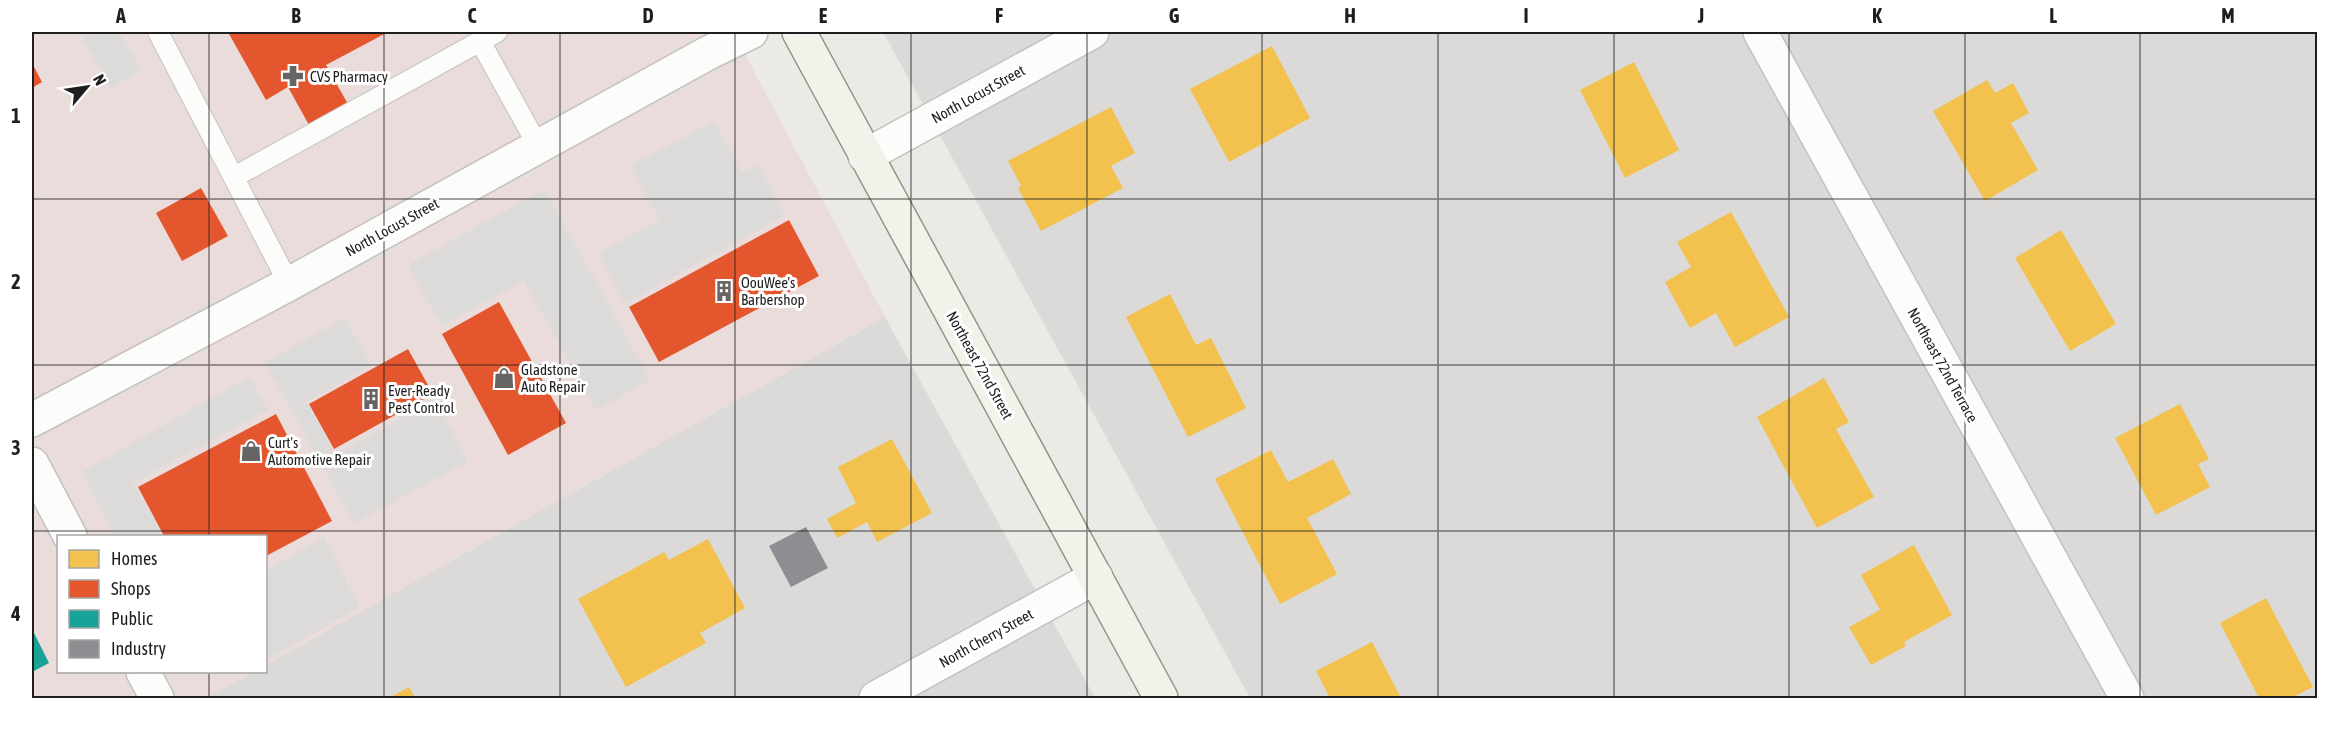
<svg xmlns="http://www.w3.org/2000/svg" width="2349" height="730" viewBox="0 0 2349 730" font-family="'Asap Condensed',sans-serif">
<rect width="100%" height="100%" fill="#eceae7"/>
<path fill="#dbdad8" d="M 883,32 L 2317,32 L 2317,698 L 1250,698 Z
M 885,317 L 1095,698 L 206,698 L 254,672 L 266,672 L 266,665 Z"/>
<path fill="#e9dcda" d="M 32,32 L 733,32 L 885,317 L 266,665 L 266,536 L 58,536 L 58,672 L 254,672 L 206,698 L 32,698 Z"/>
<path fill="#dcdbda" d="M 79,32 L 120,32 L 142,70 L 111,88 Z
M 714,121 L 742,172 L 758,164 L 785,216 L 625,303 L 598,253 L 660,220 L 631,166 Z
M 545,189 L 650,380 L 596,410 L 524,281 L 442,326 L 408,265 Z
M 345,318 L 371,366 L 306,402 L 335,454 L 435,400 L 468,461 L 354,524 L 265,362 Z
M 249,377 L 268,410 L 133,483 L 164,536 L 115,536 L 82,472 Z
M 324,538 L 360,607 L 266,660 L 266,570 Z"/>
<path fill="#f2c14e" d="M 1272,46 L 1310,118 L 1229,162 L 1190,89 Z
M 1634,62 L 1679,150 L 1625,178 L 1580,90 Z
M 1987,80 L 1995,93 L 2013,83 L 2029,113 L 2011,123 L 2038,170 L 1985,201 L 1933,111 Z
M 1111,107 L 1135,153 L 1111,166 L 1123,188 L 1041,231 L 1018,188 L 1021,186 L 1008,161 Z
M 1731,212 L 1789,317 L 1735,347 L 1716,313 L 1690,328 L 1665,282 L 1691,267 L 1677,242 Z
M 2061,230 L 2116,324 L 2070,351 L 2015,258 Z
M 1170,294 L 1196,345 L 1211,338 L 1246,408 L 1188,437 L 1126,317 Z
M 1824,378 L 1849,422 L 1836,429 L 1874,497 L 1817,528 L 1757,417 Z
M 2180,404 L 2209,459 L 2198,464 L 2210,487 L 2156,515 L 2115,438 Z
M 892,439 L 932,513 L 877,542 L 867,522 L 837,538 L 827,519 L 856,503 L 838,467 Z
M 1271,450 L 1288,482 L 1333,459 L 1351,494 L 1307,518 L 1337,574 L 1280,604 L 1215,479 Z
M 708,539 L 745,608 L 700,633 L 706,643 L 626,687 L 578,599 L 664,552 L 669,560 Z
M 1914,545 L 1952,615 L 1904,642 L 1906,646 L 1871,665 L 1849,627 L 1880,610 L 1861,575 Z
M 2266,598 L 2313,687 L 2291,698 L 2259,698 L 2220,623 Z
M 1372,642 L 1401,698 L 1330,698 L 1316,671 Z
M 409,687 L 415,698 L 389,698 Z"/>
<path fill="#e4572e" d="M 228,32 L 388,32 L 326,65 L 349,106 L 309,125 L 288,87 L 266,100 Z
M 32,63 L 42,82 L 32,88 Z
M 201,188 L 228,236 L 182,261 L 156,213 Z
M 789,220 L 819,276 L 659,362 L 629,307 Z
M 499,302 L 566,423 L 508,455 L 442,334 Z
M 408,349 L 433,394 L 334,449 L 309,404 Z
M 276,414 L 332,521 L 266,556 L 266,536 L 188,536 L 187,534 L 183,536 L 164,536 L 138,487 Z"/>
<path fill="#17a398" d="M 32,629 L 49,663 L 32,672 Z"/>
<path fill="#8d8d92" d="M 806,527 L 828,568 L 791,587 L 769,546 Z"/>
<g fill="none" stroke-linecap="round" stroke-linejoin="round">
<defs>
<path id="lane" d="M 158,32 L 289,284
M 480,41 L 538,146
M 234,177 L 497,32"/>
<path id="street" d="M 1760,32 L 2127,698
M 865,156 L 1092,32
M 32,420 L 289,284 L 708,53 L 751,32
M 32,464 L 70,536
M 143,672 L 157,698
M 876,698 L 1096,577"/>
<path id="secondary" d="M 799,32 L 1161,698"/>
</defs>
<use href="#lane" stroke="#c3c2c1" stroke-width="22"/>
<use href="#street" stroke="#c3c2c1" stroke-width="36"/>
<use href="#secondary" stroke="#939481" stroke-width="36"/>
<use href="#lane" stroke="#fcfcfb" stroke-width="20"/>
<use href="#street" stroke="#fcfcfb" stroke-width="33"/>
<use href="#secondary" stroke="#f2f2eb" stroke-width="33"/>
</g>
<path fill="none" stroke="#1e1e1e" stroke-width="1.5" stroke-opacity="0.55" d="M 209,32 L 209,536M 384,32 L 384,698M 560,32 L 560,698M 735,32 L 735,698M 911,32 L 911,698M 1087,32 L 1087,698M 1262,32 L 1262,698M 1438,32 L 1438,698M 1614,32 L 1614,698M 1789,32 L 1789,698M 1965,32 L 1965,698M 2140,32 L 2140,698M 32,199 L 2318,199M 32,365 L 2318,365M 32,531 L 2318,531M 209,672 L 209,698"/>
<defs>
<symbol id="pharmacy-bare" viewBox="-9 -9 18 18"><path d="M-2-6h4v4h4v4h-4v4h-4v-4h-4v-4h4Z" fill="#666564" stroke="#fff" stroke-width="2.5" paint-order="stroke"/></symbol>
<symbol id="building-bare" viewBox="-9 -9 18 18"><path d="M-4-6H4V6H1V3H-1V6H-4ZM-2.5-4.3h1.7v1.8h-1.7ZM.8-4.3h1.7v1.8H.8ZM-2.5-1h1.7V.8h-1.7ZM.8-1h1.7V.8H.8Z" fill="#666564" stroke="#fff" stroke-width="2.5" paint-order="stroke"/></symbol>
<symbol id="shop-bare" viewBox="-9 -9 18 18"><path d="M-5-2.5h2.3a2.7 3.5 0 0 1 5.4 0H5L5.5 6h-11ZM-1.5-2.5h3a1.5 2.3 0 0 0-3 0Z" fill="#666564" stroke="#fff" stroke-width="2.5" paint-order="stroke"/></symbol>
</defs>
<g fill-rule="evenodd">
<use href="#pharmacy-bare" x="278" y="61" width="30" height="30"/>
<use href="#building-bare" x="709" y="276" width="30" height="30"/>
<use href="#shop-bare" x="489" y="363" width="30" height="30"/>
<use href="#building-bare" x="356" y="384" width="30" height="30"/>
<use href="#shop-bare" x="236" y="436" width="30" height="30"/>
</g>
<g text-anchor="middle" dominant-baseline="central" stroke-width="6" stroke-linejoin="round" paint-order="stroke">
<g font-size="15" fill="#1e1e1e" stroke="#fff" text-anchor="start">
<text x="310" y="76">CVS Pharmacy</text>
<text x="741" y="282">OouWee's<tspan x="741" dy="17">Barbershop</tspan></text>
<text x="521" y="369">Gladstone<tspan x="521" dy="17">Auto Repair</tspan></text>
<text x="388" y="390">Ever-Ready<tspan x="388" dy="17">Pest Control</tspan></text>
<text x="268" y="442">Curt's<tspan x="268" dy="17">Automotive Repair</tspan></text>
</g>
<g font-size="15" fill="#1e1e1e" stroke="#fff">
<text transform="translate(978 94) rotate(-29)">North Locust Street</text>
<text transform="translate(392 227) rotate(-29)">North Locust Street</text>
<text transform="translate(980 365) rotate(61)">Northeast 72nd Street</text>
<text transform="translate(1943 365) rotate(61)">Northeast 72nd Terrace</text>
<text transform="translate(986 638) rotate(-29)">North Cherry Street</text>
</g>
</g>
<rect width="2349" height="730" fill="none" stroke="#ffffff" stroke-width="66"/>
<rect x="57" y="535" width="210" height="138" fill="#ffffff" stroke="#a5a5a5" stroke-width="1.5"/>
<rect x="69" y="550" width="30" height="18" fill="#f2c14e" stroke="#a5a5a5" stroke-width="1.5"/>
<text x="111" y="565" font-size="18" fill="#1e1e1e">Homes</text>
<rect x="69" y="580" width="30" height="18" fill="#e4572e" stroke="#a5a5a5" stroke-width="1.5"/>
<text x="111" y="595" font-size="18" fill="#1e1e1e">Shops</text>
<rect x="69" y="610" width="30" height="18" fill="#17a398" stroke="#a5a5a5" stroke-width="1.5"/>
<text x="111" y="625" font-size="18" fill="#1e1e1e">Public</text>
<rect x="69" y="640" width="30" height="18" fill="#8d8d92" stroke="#a5a5a5" stroke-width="1.5"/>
<text x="111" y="655" font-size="18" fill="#1e1e1e">Industry</text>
<g transform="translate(87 87) rotate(61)" stroke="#ffffff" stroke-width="4.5" paint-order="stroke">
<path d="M0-4.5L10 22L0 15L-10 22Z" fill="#1e1e1e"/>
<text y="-9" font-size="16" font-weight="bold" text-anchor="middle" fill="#1e1e1e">N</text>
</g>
<rect x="33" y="33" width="2283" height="664" fill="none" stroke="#1e1e1e" stroke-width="2"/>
<g font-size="20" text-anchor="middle" font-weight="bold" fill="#1e1e1e">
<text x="121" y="23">A</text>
<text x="296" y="23">B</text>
<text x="472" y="23">C</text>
<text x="648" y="23">D</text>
<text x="823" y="23">E</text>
<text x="999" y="23">F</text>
<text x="1174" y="23">G</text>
<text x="1350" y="23">H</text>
<text x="1526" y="23">I</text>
<text x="1701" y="23">J</text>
<text x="1877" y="23">K</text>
<text x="2053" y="23">L</text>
<text x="2228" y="23">M</text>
<text x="16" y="123">1</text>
<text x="16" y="289">2</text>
<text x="16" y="455">3</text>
<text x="16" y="621">4</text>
</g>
</svg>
